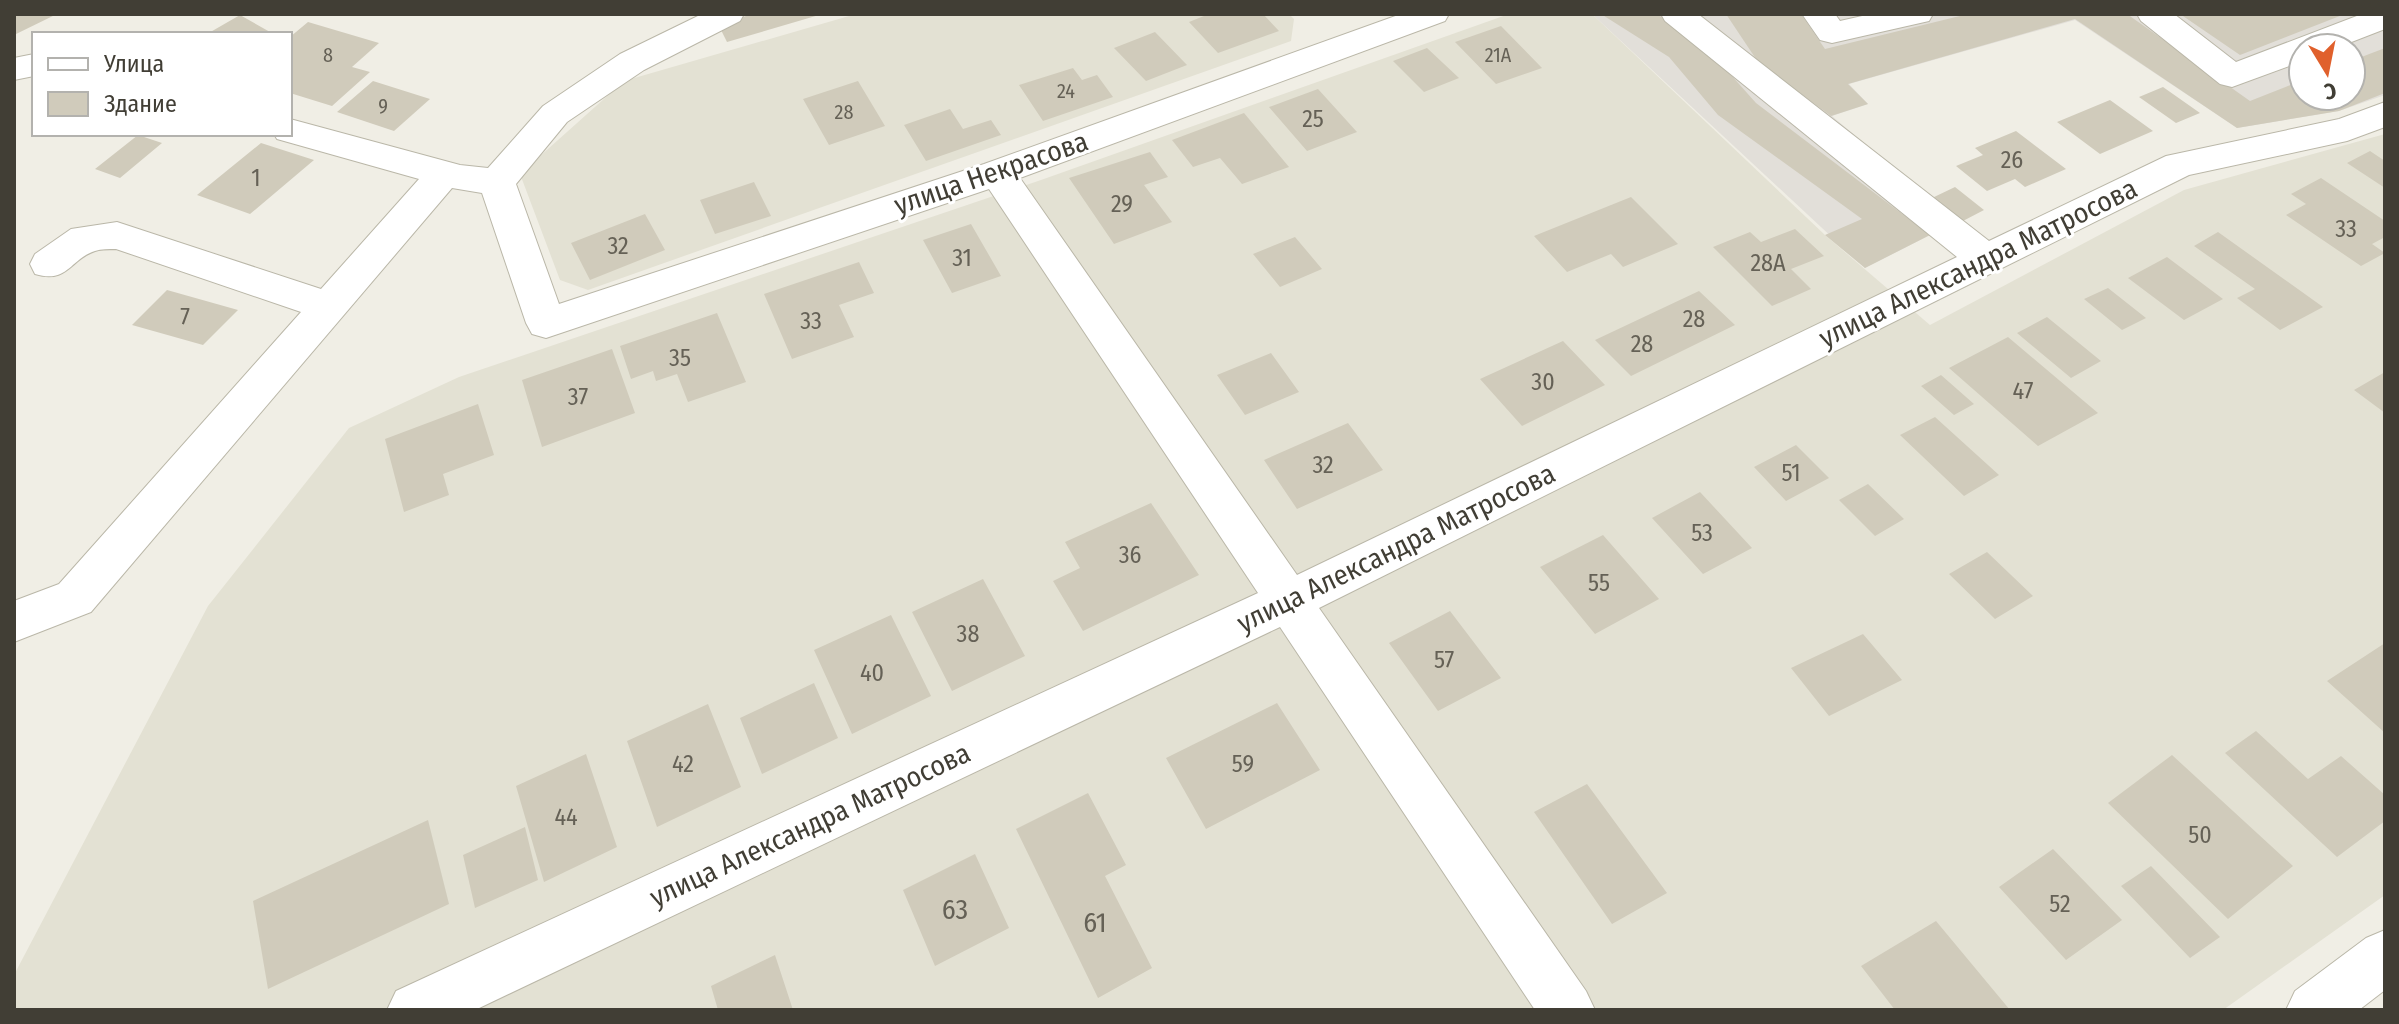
<svg xmlns="http://www.w3.org/2000/svg" width="2399" height="1024" viewBox="0 0 2399 1024" font-family="'Fira Sans Condensed',sans-serif">
<rect width="100%" height="100%" fill="#f0eee5"/>
<path fill="#e3e1d3" d="M 856,14 L 1289,14 L 1294,19 L 1291,41 L 588,290 L 560,280 L 520,174 L 624,81 Z
M 1509,14 L 1592,14 L 1825,235 L 1930,325 L 2184,190 L 2385,134 L 2385,895 L 2223,1010 L 14,1010 L 14,975 L 208,606 L 349,428 L 459,377 L 1041,180 Z"/>
<path fill="#e2dfd9" fill-rule="evenodd" d="M 1592,14 L 2385,14 L 2385,95 L 2339,111 L 2237,128 L 2075,20 L 1849,84 L 1868,104 L 1832,116 L 1911,183 L 1930,235 L 1865,268 ZM 2303,48 L 2351,48 L 2351,96 L 2303,96 Z"/>
<path fill="#d0cbbb" d="M 14,14 L 57,14 L 14,35 Z
M 753,14 L 819,14 L 819,15 L 727,42 L 718,24 Z
M 1209,14 L 1263,14 L 1279,31 L 1218,53 L 1189,22 Z
M 1601,14 L 1657,14 L 1706,47 L 1756,103 L 1930,235 L 1865,268 L 1825,235 L 1862,219 L 1718,115 L 1669,57 Z
M 1726,14 L 1801,14 L 1825,49 L 1968,14 L 2127,14 L 2250,101 L 2303,80 L 2303,96 L 2351,96 L 2351,61 L 2385,48 L 2385,93 L 2339,111 L 2237,128 L 2075,19 L 1848,84 L 1868,104 L 1831,116 L 1758,62 Z
M 2180,14 L 2345,14 L 2240,55 Z
M 240,15 L 270,32 L 207,34 Z
M 308,22 L 379,43 L 352,67 L 370,72 L 332,106 L 290,93 L 290,37 Z
M 1501,26 L 1542,68 L 1496,84 L 1455,42 Z
M 1155,32 L 1187,65 L 1146,81 L 1114,48 Z
M 1427,48 L 1459,78 L 1424,92 L 1393,61 Z
M 1073,68 L 1082,80 L 1097,75 L 1113,97 L 1043,121 L 1019,85 Z
M 373,81 L 430,99 L 394,131 L 337,112 Z
M 858,81 L 885,126 L 829,145 L 803,99 Z
M 2163,87 L 2200,113 L 2176,123 L 2139,97 Z
M 1318,89 L 1357,132 L 1307,151 L 1269,107 Z
M 2110,100 L 2153,131 L 2100,154 L 2057,122 Z
M 950,109 L 963,129 L 991,120 L 1001,135 L 926,161 L 904,125 Z
M 1244,113 L 1289,167 L 1242,184 L 1220,158 L 1193,167 L 1172,140 Z
M 2016,131 L 2066,169 L 2025,187 L 2015,179 L 1987,191 L 1956,166 L 1983,155 L 1975,148 Z
M 138,135 L 162,143 L 120,178 L 95,169 Z
M 261,143 L 314,160 L 250,214 L 197,195 Z
M 2370,151 L 2385,161 L 2385,188 L 2347,163 Z
M 1150,152 L 1168,177 L 1144,185 L 1172,222 L 1114,244 L 1069,178 Z
M 2321,178 L 2385,221 L 2385,237 L 2372,244 L 2385,253 L 2361,266 L 2286,215 L 2306,204 L 2291,194 Z
M 754,182 L 771,216 L 715,234 L 700,200 Z
M 1955,187 L 1984,210 L 1961,222 L 1932,198 Z
M 1631,197 L 1678,244 L 1623,267 L 1611,254 L 1567,272 L 1534,236 Z
M 645,214 L 665,250 L 590,280 L 571,243 Z
M 971,224 L 1001,276 L 952,293 L 923,240 Z
M 1795,229 L 1824,256 L 1791,269 L 1811,289 L 1772,306 L 1713,247 L 1750,232 L 1761,242 Z
M 2218,232 L 2323,307 L 2280,330 L 2237,298 L 2255,289 L 2194,246 Z
M 1295,237 L 1322,269 L 1280,287 L 1253,254 Z
M 2167,257 L 2223,299 L 2184,320 L 2128,278 Z
M 859,262 L 874,293 L 839,305 L 854,337 L 792,359 L 764,294 Z
M 2108,288 L 2146,318 L 2122,330 L 2084,299 Z
M 167,290 L 238,310 L 203,345 L 132,325 Z
M 1699,291 L 1735,325 L 1631,376 L 1595,340 Z
M 717,313 L 746,382 L 688,402 L 677,374 L 656,381 L 653,371 L 631,379 L 620,346 Z
M 2047,317 L 2101,361 L 2071,378 L 2017,333 Z
M 2008,337 L 2098,413 L 2038,446 L 1949,368 Z
M 1563,341 L 1605,385 L 1522,426 L 1480,379 Z
M 612,349 L 635,413 L 542,447 L 522,380 Z
M 1271,353 L 1299,392 L 1245,415 L 1217,375 Z
M 2385,372 L 2385,413 L 2354,390 Z
M 1941,375 L 1974,404 L 1954,415 L 1921,386 Z
M 478,404 L 494,455 L 443,474 L 449,495 L 404,512 L 385,439 Z
M 1935,417 L 1999,475 L 1964,496 L 1900,435 Z
M 1348,423 L 1383,470 L 1297,509 L 1264,460 Z
M 1796,445 L 1829,478 L 1786,501 L 1754,467 Z
M 1868,484 L 1904,519 L 1875,536 L 1839,500 Z
M 1700,492 L 1752,548 L 1703,574 L 1652,518 Z
M 1151,503 L 1199,575 L 1083,631 L 1053,581 L 1080,568 L 1065,542 Z
M 1603,535 L 1659,599 L 1595,634 L 1540,567 Z
M 1987,552 L 2033,596 L 1995,619 L 1949,574 Z
M 983,579 L 1025,656 L 952,691 L 912,612 Z
M 1450,611 L 1501,678 L 1438,711 L 1389,643 Z
M 891,615 L 931,696 L 852,734 L 814,650 Z
M 1863,634 L 1902,680 L 1829,716 L 1791,668 Z
M 2385,643 L 2385,733 L 2327,681 Z
M 814,683 L 838,738 L 762,774 L 740,718 Z
M 1277,703 L 1320,770 L 1206,829 L 1166,758 Z
M 708,704 L 741,787 L 657,827 L 627,741 Z
M 2256,731 L 2308,779 L 2341,756 L 2385,795 L 2385,821 L 2337,857 L 2225,753 Z
M 586,754 L 617,847 L 544,882 L 516,786 Z
M 2172,755 L 2293,866 L 2228,919 L 2108,803 Z
M 1587,784 L 1667,893 L 1612,924 L 1534,812 Z
M 1088,793 L 1126,865 L 1105,876 L 1152,968 L 1098,998 L 1016,829 Z
M 428,820 L 449,904 L 268,989 L 253,901 Z
M 525,827 L 538,880 L 475,908 L 463,855 Z
M 2053,849 L 2122,920 L 2066,960 L 1999,887 Z
M 975,854 L 1009,928 L 935,966 L 903,890 Z
M 2151,866 L 2220,937 L 2190,958 L 2121,886 Z
M 1936,921 L 2010,1010 L 1895,1010 L 1861,966 Z
M 775,955 L 793,1010 L 718,1010 L 711,986 Z"/>
<g fill="none" stroke-linecap="round" stroke-linejoin="round">
<defs>
<path id="minor" d="M 702,14 L 744,14 L 740,21 L 644,70 L 567,122 L 516,184 L 559,304 L 984,164 L 1401,14 L 1449,14 L 1445,21 L 1020,178 L 1297,575 L 1957,257 L 1665,21 L 1661,14 L 1698,14 L 1989,241 L 2166,156 L 2339,119 L 2385,102 L 2385,127 L 2347,141 L 2189,175 L 1319,608 L 1586,991 L 1595,1010 L 1535,1010 L 1280,627 L 475,1010 L 387,1010 L 396,991 L 1258,593 L 989,189 L 546,338 L 532,334 L 526,323 L 482,193 L 452,188 L 91,612 L 14,642 L 14,601 L 59,584 L 301,312 L 116,249 C 109,249 101,249 95,251 C 70,259 68,284 35,274 L 30,264 L 35,254 L 71,229 L 117,222 L 321,289 L 419,179 L 277,139 L 274,134 L 290,134 L 290,119 L 460,165 L 488,168 L 543,106 L 620,54 Z
M 1802,14 L 1835,14 L 1840,21 L 1871,14 L 1933,14 L 1929,21 L 1832,43 L 1820,40 Z
M 2137,14 L 2174,14 L 2236,62 L 2362,14 L 2385,14 L 2385,29 L 2336,48 L 2303,48 L 2303,61 L 2232,87 L 2220,84 L 2141,21 Z
M 34,54 L 34,76 L 14,80 L 14,58 Z
M 2385,930 L 2385,990 L 2359,1010 L 2286,1010 L 2295,991 L 2366,938 Z"/>
</defs>
<use href="#minor" stroke="#bab7a8" stroke-width="2"/>
<use href="#minor" fill="#fff" fill-rule="evenodd"/>
</g>
<g text-anchor="middle" dominant-baseline="central" stroke-width="6" stroke-linejoin="round" paint-order="stroke">
<g font-size="20" fill="#656156">
<text x="328" y="55">8</text>
<text x="1498" y="55">21А</text>
<text x="1066" y="91">24</text>
<text x="383" y="106">9</text>
<text x="844" y="112">28</text>
</g>
<g font-size="24" fill="#656156">
<text x="1313" y="119">25</text>
<text x="2012" y="160">26</text>
<text x="256" y="178">1</text>
<text x="1122" y="204">29</text>
<text x="2346" y="229">33</text>
<text x="618" y="246">32</text>
<text x="962" y="258">31</text>
<text x="1768" y="263">28А</text>
<text x="185" y="317">7</text>
<text x="1694" y="319">28</text>
<text x="811" y="321">33</text>
<text x="1642" y="344">28</text>
<text x="680" y="358">35</text>
<text x="1543" y="382">30</text>
<text x="2023" y="391">47</text>
<text x="578" y="397">37</text>
<text x="1323" y="465">32</text>
<text x="1791" y="473">51</text>
<text x="1702" y="533">53</text>
<text x="1130" y="555">36</text>
<text x="1599" y="583">55</text>
<text x="968" y="634">38</text>
<text x="1444" y="660">57</text>
<text x="872" y="673">40</text>
<text x="683" y="764">42</text>
<text x="1243" y="764">59</text>
<text x="566" y="817">44</text>
<text x="2200" y="835">50</text>
<text x="2060" y="904">52</text>
</g>
<g font-size="28" fill="#413e35" stroke="#fff">
<text transform="translate(991 173) rotate(-19)">улица Некрасова</text>
<text transform="translate(1978 263) rotate(-26)">улица Александра Матросова</text>
<text transform="translate(1396 548) rotate(-26)">улица Александра Матросова</text>
<text transform="translate(810 825) rotate(-25)">улица Александра Матросова</text>
</g>
<g font-size="28" fill="#656156">
<text x="955" y="909">63</text>
<text x="1095" y="922">61</text>
</g>
</g>
<rect width="2399" height="1024" fill="none" stroke="#413e35" stroke-width="32"/>
<rect x="32" y="32" width="260" height="104" fill="#ffffff" stroke="#b3b2ae" stroke-width="2"/>
<rect x="48" y="58" width="40" height="12" fill="#ffffff" stroke="#b3b2ae" stroke-width="2"/>
<text x="104" y="72" font-size="24" fill="#413e35">Улица</text>
<rect x="48" y="92" width="40" height="24" fill="#d0cbbb" stroke="#b3b2ae" stroke-width="2"/>
<text x="104" y="112" font-size="24" fill="#413e35">Здание</text>
<g transform="translate(2327 72) rotate(170)"><circle r="38" fill="#ffffff" stroke="#b3b2ae" stroke-width="2"/>
<path d="M0-6L14 30L0 20L-14 30Z" fill="#e0602c"/>
<text y="-12" font-size="22" font-weight="bold" text-anchor="middle" fill="#413e35">С</text>
</g>
</svg>
